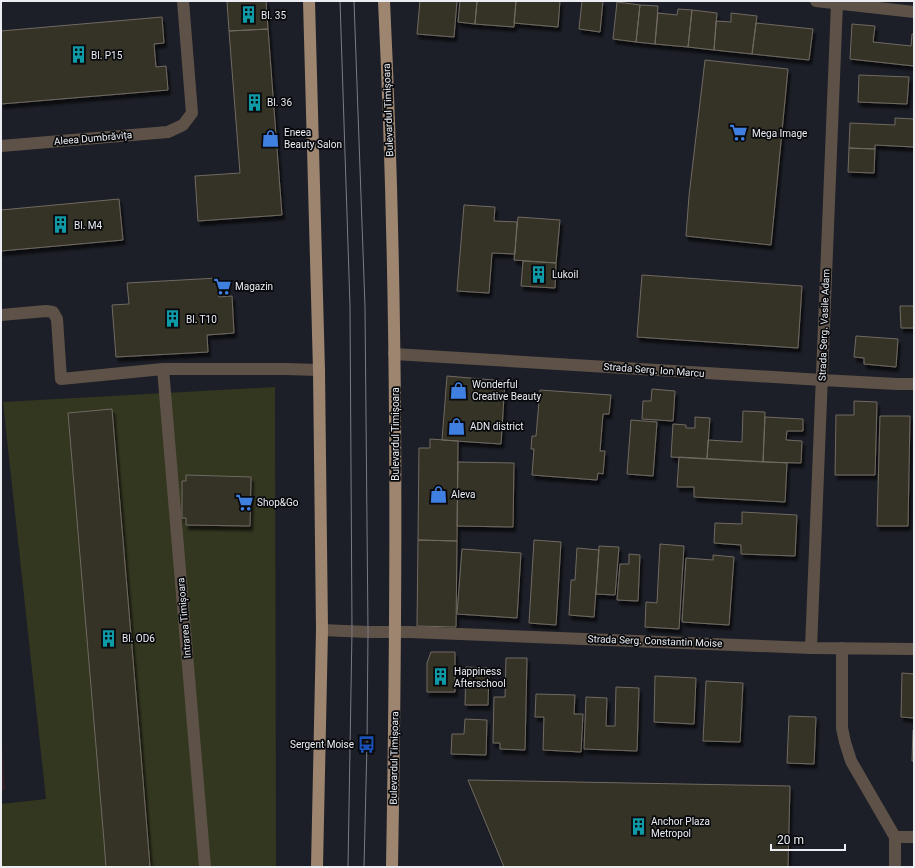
<svg xmlns="http://www.w3.org/2000/svg" width="915" height="868" viewBox="0 0 915 868" font-family="Roboto,sans-serif">
<defs>
<filter id="shadow"><feDropShadow dx="2.5" dy="4.5" stdDeviation="1" flood-color="#0009"/></filter>
</defs>
<rect width="100%" height="100%" fill="#1c1f27"/>
<path fill="#322027" d="M 1,731 L 5,790 L 1,791 Z"/>
<path fill="#333720" d="M 275,387 L 276,867 L 1,867 L 1,804 L 46,799 L 3,402 Z"/>
<path fill="#353028" stroke="#706a61" filter="url(#shadow)" d="M 227,1 L 266,1 L 268,29 L 229,31 Z
M 420,1 L 457,1 L 454,37 L 417,34 Z
M 460,1 L 477,1 L 475,24 L 458,22 Z
M 477,1 L 516,1 L 514,27 L 475,24 Z
M 516,1 L 560,1 L 558,27 L 514,23 Z
M 582,1 L 603,1 L 600,32 L 579,29 Z
M 617,2 L 640,5 L 636,42 L 613,39 Z
M 640,5 L 658,6 L 655,44 L 636,42 Z
M 678,9 L 692,10 L 688,47 L 655,44 L 658,13 L 677,15 Z
M 692,10 L 717,13 L 714,50 L 688,47 Z
M 731,13 L 757,16 L 752,54 L 714,50 L 716,21 L 731,22 Z
M 162,17 L 164,43 L 154,44 L 156,67 L 166,66 L 168,90 L 1,104 L 1,31 Z
M 756,23 L 813,29 L 809,60 L 752,54 Z
M 852,24 L 875,26 L 873,42 L 911,46 L 912,34 L 914,34 L 914,66 L 850,59 Z
M 268,29 L 282,215 L 198,221 L 195,176 L 240,173 L 229,31 Z
M 705,60 L 788,69 L 771,245 L 686,236 L 689,196 Z
M 859,75 L 909,77 L 907,104 L 858,102 Z
M 895,118 L 914,119 L 914,147 L 875,145 L 875,149 L 849,148 L 850,123 L 895,125 Z
M 849,148 L 875,149 L 874,173 L 848,172 Z
M 119,199 L 123,240 L 1,251 L 1,210 Z
M 464,205 L 495,207 L 494,221 L 517,222 L 515,254 L 492,253 L 489,293 L 457,291 Z
M 518,217 L 560,220 L 556,263 L 514,260 Z
M 523,261 L 556,263 L 555,288 L 521,286 Z
M 642,275 L 802,286 L 798,348 L 637,337 Z
M 218,278 L 219,297 L 232,296 L 234,333 L 207,335 L 208,352 L 116,357 L 112,305 L 129,304 L 127,283 Z
M 900,306 L 914,306 L 914,328 L 901,328 Z
M 856,336 L 898,339 L 896,367 L 864,364 L 864,358 L 854,357 Z
M 447,376 L 505,381 L 501,444 L 442,440 Z
M 652,389 L 675,391 L 673,421 L 642,419 L 643,401 L 651,401 Z
M 540,390 L 611,395 L 609,414 L 603,414 L 600,451 L 605,451 L 603,474 L 598,473 L 597,480 L 532,475 L 534,449 L 531,449 L 532,436 L 536,436 Z
M 854,401 L 877,402 L 875,475 L 835,475 L 836,415 L 854,415 Z
M 112,409 L 140,743 L 150,867 L 106,867 L 104,841 L 68,413 Z
M 743,411 L 765,412 L 763,462 L 707,459 L 708,440 L 742,442 Z
M 880,416 L 910,416 L 908,526 L 877,526 Z
M 695,417 L 710,418 L 707,459 L 671,457 L 673,424 L 686,425 L 686,428 L 695,428 Z
M 765,417 L 803,419 L 803,431 L 787,431 L 786,440 L 802,441 L 801,463 L 763,462 Z
M 631,420 L 657,422 L 653,476 L 627,474 Z
M 430,439 L 458,441 L 457,541 L 418,540 L 419,448 L 430,448 Z
M 679,457 L 787,463 L 785,502 L 694,497 L 694,487 L 677,487 Z
M 458,462 L 514,463 L 513,527 L 457,526 Z
M 186,475 L 251,477 L 250,526 L 186,525 L 186,518 L 182,518 L 182,481 L 186,481 Z
M 742,512 L 797,515 L 795,556 L 741,554 L 741,545 L 714,543 L 715,523 L 742,524 Z
M 418,540 L 457,541 L 456,627 L 417,626 Z
M 534,540 L 561,542 L 556,625 L 529,623 Z
M 660,544 L 684,546 L 679,629 L 645,627 L 646,602 L 657,603 Z
M 599,546 L 619,547 L 615,595 L 596,594 Z
M 577,548 L 599,550 L 594,617 L 569,615 L 571,580 L 575,580 Z
M 462,549 L 521,553 L 517,618 L 457,614 Z
M 629,554 L 640,555 L 638,601 L 617,600 L 620,564 L 629,564 Z
M 713,555 L 734,557 L 729,625 L 682,622 L 686,558 L 713,560 Z
M 431,652 L 455,652 L 455,692 L 427,692 L 427,663 Z
M 506,658 L 527,658 L 525,750 L 500,749 L 500,743 L 493,743 L 494,697 L 505,697 Z
M 466,667 L 489,668 L 488,705 L 465,705 Z
M 902,673 L 914,674 L 914,727 L 914,718 L 901,717 Z
M 655,676 L 696,678 L 694,724 L 654,722 Z
M 706,681 L 743,683 L 740,742 L 703,741 Z
M 616,687 L 639,688 L 637,751 L 584,749 L 586,697 L 607,698 L 606,726 L 615,726 Z
M 536,694 L 575,695 L 574,714 L 583,714 L 581,752 L 543,750 L 544,717 L 535,717 Z
M 789,716 L 816,717 L 814,764 L 787,763 Z
M 465,719 L 487,720 L 486,755 L 451,754 L 452,734 L 464,734 Z
M 913,730 L 914,730 L 914,761 L 912,761 Z
M 468,780 L 790,786 L 788,867 L 504,867 Z"/>
<g fill="none" stroke-linecap="round" stroke-linejoin="round">
<path stroke="#5e5248" stroke-width="12" d="M 816,1 L 914,12
M 1,146 L 168,132 L 183,125 L 192,113 L 183,1
M 1,315 L 46,311 L 53,312 L 57,319 L 61,379 L 163,369 L 286,369 L 319,370
M 394,354 L 822,380 L 897,384 L 914,384
M 163,369 L 205,867
M 322,630 L 368,632 L 410,632 L 811,648 L 914,649
M 811,648 L 837,3
M 842,648 L 842,728 L 845,742 L 851,761 L 895,837 L 895,867
M 895,837 L 914,837"/>
<path stroke="#9d8570" stroke-width="12" d="M 309,1 L 319,370 L 322,630 L 317,867
M 384,1 C 398,289 397,578 392,867"/>
<path stroke="#7a7c83" stroke-width="1" d="M 340,1 L 350,306 L 352,631 L 348,867
M 354,1 L 365,307 L 368,632 L 367,744 L 364,867"/>
</g>
<defs>
<symbol id="building-bare" viewBox="-9 -9 18 18"><path d="M-4-6H4V6H1V3H-1V6H-4ZM-2.5-4.3h1.7v1.8h-1.7ZM.8-4.3h1.7v1.8H.8ZM-2.5-1h1.7V.8h-1.7ZM.8-1h1.7V.8H.8Z" fill="#0f9aa8" stroke="#08090c" stroke-width="2.5" paint-order="stroke"/></symbol>
<symbol id="supermarket-bare" viewBox="-9 -9 18 18"><path d="M-6-5.5h2.5l.6 2H6L4.5 2H-2.5L-4.4-4H-6ZM-1.5 3.2a1.3 1.3 0 1 0 .1 0ZM3 3.2a1.3 1.3 0 1 0 .1 0Z" fill="#3f7fe0" stroke="#08090c" stroke-width="2.5" paint-order="stroke"/></symbol>
<symbol id="shop-bare" viewBox="-9 -9 18 18"><path d="M-5-2.5h2.3a2.7 3.5 0 0 1 5.4 0H5L5.5 6h-11ZM-1.5-2.5h3a1.5 2.3 0 0 0-3 0Z" fill="#3f7fe0" stroke="#08090c" stroke-width="2.5" paint-order="stroke"/></symbol>
<symbol id="bus-bare" viewBox="-9 -9 18 18"><path d="M-5-6H5V4H4V6H2V4H-2V6H-4V4H-5ZM-3.5-4V0h7V-4ZM-3.5 1.2v1.5H-2V1.2ZM2 1.2v1.5H3.5V1.2Z" fill="#1a4fb4" stroke="#08090c" stroke-width="2.5" paint-order="stroke"/></symbol>
</defs>
<g fill-rule="evenodd">
<use href="#building-bare" x="236" y="2" width="25" height="25"/>
<use href="#building-bare" x="66" y="42" width="25" height="25"/>
<use href="#building-bare" x="242" y="90" width="25" height="25"/>
<use href="#supermarket-bare" x="726" y="120" width="25" height="25"/>
<use href="#shop-bare" x="258" y="126" width="25" height="25"/>
<use href="#building-bare" x="48" y="212" width="25" height="25"/>
<use href="#building-bare" x="526" y="262" width="25" height="25"/>
<use href="#supermarket-bare" x="210" y="274" width="25" height="25"/>
<use href="#building-bare" x="160" y="306" width="25" height="25"/>
<use href="#shop-bare" x="446" y="378" width="25" height="25"/>
<use href="#shop-bare" x="444" y="414" width="25" height="25"/>
<use href="#shop-bare" x="426" y="482" width="25" height="25"/>
<use href="#supermarket-bare" x="232" y="490" width="25" height="25"/>
<use href="#building-bare" x="96" y="626" width="25" height="25"/>
<use href="#building-bare" x="428" y="664" width="25" height="25"/>
<use href="#bus-bare" x="354" y="732" width="25" height="25"/>
<use href="#building-bare" x="626" y="814" width="25" height="25"/>
</g>
<g text-anchor="middle" dominant-baseline="central" stroke-width="3.5" stroke-linejoin="round" paint-order="stroke">
<g font-size="10" fill="#ebedf2" stroke="#08090c" text-anchor="start">
<text x="261" y="15">Bl. 35</text>
<text x="91" y="55">Bl. P15</text>
<text x="267" y="102">Bl. 36</text>
<text x="284" y="132">Eneea<tspan x="284" dy="12">Beauty Salon</tspan></text>
<text x="752" y="133">Mega Image</text>
<text x="74" y="225">Bl. M4</text>
<text x="552" y="274">Lukoil</text>
<text x="235" y="286">Magazin</text>
<text x="186" y="319">Bl. T10</text>
<text x="472" y="384">Wonderful<tspan x="472" dy="12">Creative Beauty</tspan></text>
<text x="470" y="426">ADN district</text>
<text x="451" y="494">Aleva</text>
<text x="257" y="502">Shop&amp;Go</text>
<text x="122" y="638">Bl. OD6</text>
<text x="454" y="671">Happiness<tspan x="454" dy="12">Afterschool</tspan></text>
<text x="354" y="744" text-anchor="end">Sergent Moise</text>
<text x="651" y="821">Anchor Plaza<tspan x="651" dy="12">Metropol</tspan></text>
</g>
<g font-size="10" fill="#ebedf2" stroke="#08090c">
<text transform="translate(388 110) rotate(-92)">Bulevardul Timișoara</text>
<text transform="translate(93 138) rotate(-5)">Aleea Dumbrăvița</text>
<text transform="translate(824 325) rotate(-88)">Strada Serg. Vasile Adam</text>
<text transform="translate(654 370) rotate(4)">Strada Serg. Ion Marcu</text>
<text transform="translate(395 434) rotate(-90)">Bulevardul Timișoara</text>
<text transform="translate(184 618) rotate(-95)">Intrarea Timișoara</text>
<text transform="translate(655 641) rotate(2)">Strada Serg. Constantin Moise</text>
<text transform="translate(394 758) rotate(-89)">Bulevardul Timișoara</text>
</g>
</g>
<rect width="915" height="868" fill="none" stroke="#ebedf2" stroke-width="4"/>
<path d="M771 844v6h74v-6" fill="none" stroke="#ebedf2" stroke-width="2"/>
<text x="777" y="844" font-size="12" fill="#ebedf2" stroke="#08090c" stroke-width="3" paint-order="stroke">20 m</text>
</svg>
